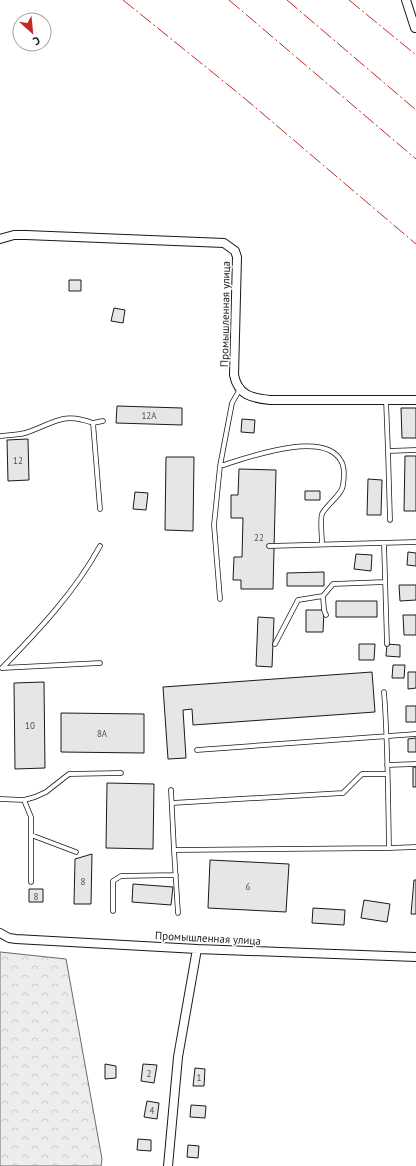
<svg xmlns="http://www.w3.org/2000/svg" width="416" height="1166" viewBox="0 0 416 1166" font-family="'PT Sans',sans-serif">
<defs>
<pattern id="forest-crowns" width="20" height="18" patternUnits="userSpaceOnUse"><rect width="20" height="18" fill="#ededed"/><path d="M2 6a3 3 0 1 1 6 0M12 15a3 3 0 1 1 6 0" fill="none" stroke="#cbcbcb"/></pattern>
</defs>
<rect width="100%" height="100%" fill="#fff"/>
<path fill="url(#forest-crowns)" stroke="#6a6a6a" d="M 0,952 L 66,959 L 102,1159 L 101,1166 L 0,1166 Z"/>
<path fill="#e6e6e6" stroke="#1a1a1a" d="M 69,280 L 81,280 L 81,291 L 69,291 Z
M 114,308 L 125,310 L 123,323 L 111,321 Z
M 117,406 L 182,408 L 182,425 L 116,423 Z
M 401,408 L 416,408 L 416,438 L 402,438 Z
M 242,419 L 255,420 L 254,433 L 241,432 Z
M 28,439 L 29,480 L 8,481 L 7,440 Z
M 405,456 L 416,456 L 416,511 L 404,511 Z
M 166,457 L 194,457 L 193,531 L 165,530 Z
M 239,469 L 276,470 L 273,589 L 241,589 L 241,580 L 233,580 L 234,557 L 242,557 L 243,518 L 231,518 L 231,495 L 238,495 Z
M 368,479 L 382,480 L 381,515 L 367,515 Z
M 305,491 L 320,491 L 320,500 L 305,500 Z
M 135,492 L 148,493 L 146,510 L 133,509 Z
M 408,552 L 416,553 L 416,566 L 407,565 Z
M 356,554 L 372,555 L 371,571 L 354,569 Z
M 324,572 L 324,586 L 287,586 L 287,573 Z
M 399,585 L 416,585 L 416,600 L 400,601 Z
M 336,601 L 377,601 L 377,617 L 336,617 Z
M 306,610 L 324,610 L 323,632 L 306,632 Z
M 403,615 L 416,615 L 416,635 L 404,635 Z
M 258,617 L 274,618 L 272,667 L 256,666 Z
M 359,644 L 375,644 L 374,660 L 359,660 Z
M 387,644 L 400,645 L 400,657 L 386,656 Z
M 393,665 L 405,665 L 404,678 L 392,678 Z
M 372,672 L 375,712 L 193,725 L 192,709 L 183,710 L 186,758 L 168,759 L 163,687 Z
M 408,672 L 416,672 L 416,688 L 408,689 Z
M 44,682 L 45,768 L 15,769 L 14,683 Z
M 406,706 L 416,706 L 416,722 L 406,722 Z
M 61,713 L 144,714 L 144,753 L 61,752 Z
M 416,738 L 416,752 L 408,752 L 408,739 Z
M 413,767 L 416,767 L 416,787 L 413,787 Z
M 107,783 L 154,784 L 153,849 L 106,848 Z
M 92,854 L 91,904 L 74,904 L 75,859 Z
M 210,860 L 289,864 L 286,912 L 208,908 Z
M 414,880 L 416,880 L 416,914 L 411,914 Z
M 133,884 L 173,887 L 171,905 L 132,902 Z
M 29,889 L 43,889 L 43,902 L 29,902 Z
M 364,900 L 390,904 L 387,922 L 361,918 Z
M 313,908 L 345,910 L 344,925 L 312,923 Z
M 105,1064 L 116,1066 L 116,1078 L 105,1079 Z
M 143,1064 L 157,1065 L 154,1083 L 141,1081 Z
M 195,1068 L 205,1069 L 204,1086 L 193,1086 Z
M 147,1101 L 159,1103 L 157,1119 L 144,1117 Z
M 191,1105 L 206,1106 L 205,1118 L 190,1117 Z
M 138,1139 L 151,1140 L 151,1151 L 137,1150 Z
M 188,1145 L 199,1146 L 198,1158 L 187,1157 Z"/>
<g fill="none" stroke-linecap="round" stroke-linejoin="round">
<defs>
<path id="service" d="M 240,389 L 232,403 L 220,466 C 246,458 324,429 341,461 C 345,467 344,478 343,485 C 342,495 326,505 322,514 C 320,520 322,537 322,544
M 386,400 L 388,451 L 416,450
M 93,423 L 103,421
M 0,436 C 8,435 17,435 25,433 C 54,424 61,411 93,423 L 100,509
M 388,451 L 390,520
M 384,543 L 387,644
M 269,546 L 416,542
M 323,596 L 324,610 L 326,615
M 220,599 L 214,525 L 220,466
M 275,644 L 298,600 L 323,596 L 333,584 L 385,582
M 2,668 C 38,631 75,592 100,546
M 2,668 L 100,663
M 197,750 L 416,734
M 387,765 L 416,764
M 171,790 L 174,850
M 0,799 L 24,800 L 35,797 L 46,792 L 69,774 L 121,773
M 24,800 L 31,817 L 31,882
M 172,803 L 343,793 L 362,774 L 387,774
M 31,835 L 76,852
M 389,848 L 416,847
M 113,911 L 113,881 L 121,876 L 176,875
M 178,913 L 174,850 L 389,848 C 388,796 388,744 384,692"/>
<path id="minor" d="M 406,0 L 415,28
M 0,239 L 14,235 L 26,235 L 224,243 L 235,251 L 237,257 L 234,375 C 238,395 251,398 270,400 L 416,400
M 0,933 L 9,938 L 16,939 L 197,949 L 416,957
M 168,1166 L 178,1057 L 197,949"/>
</defs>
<use href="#service" stroke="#1a1a1a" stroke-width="5.5"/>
<use href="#minor" stroke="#1a1a1a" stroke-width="10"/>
<use href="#service" stroke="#fff" stroke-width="4"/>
<use href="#minor" stroke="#fff" stroke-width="8"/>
<path stroke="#c62828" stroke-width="1" stroke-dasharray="14 3 2 3" stroke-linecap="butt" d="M 123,0 L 243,97 L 416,244
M 229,0 L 416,159
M 287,0 L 416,110
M 349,0 L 416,55"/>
</g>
<g text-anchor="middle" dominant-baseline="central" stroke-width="3" stroke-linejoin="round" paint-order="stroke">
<g font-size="9" fill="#4d4d4d">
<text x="149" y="415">12А</text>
<text x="18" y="460">12</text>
<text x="259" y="537">22</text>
<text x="30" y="725">10</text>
<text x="102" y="733">8А</text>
<text x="83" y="881">8</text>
<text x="248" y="886">6</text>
<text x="36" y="896">8</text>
<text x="149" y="1073">2</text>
<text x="199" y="1077">1</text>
<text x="152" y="1110">4</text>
</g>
<g font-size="11" fill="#1a1a1a" stroke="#fff">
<text transform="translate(225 314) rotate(-89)">Промышленная улица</text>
<text transform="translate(208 938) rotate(3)">Промышленная улица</text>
</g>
</g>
<g transform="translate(32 32) rotate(153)"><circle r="19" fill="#ffffff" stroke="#a3a3a3"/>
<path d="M0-3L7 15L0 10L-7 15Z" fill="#c62828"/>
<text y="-6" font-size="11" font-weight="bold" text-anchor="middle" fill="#1a1a1a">С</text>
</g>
</svg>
